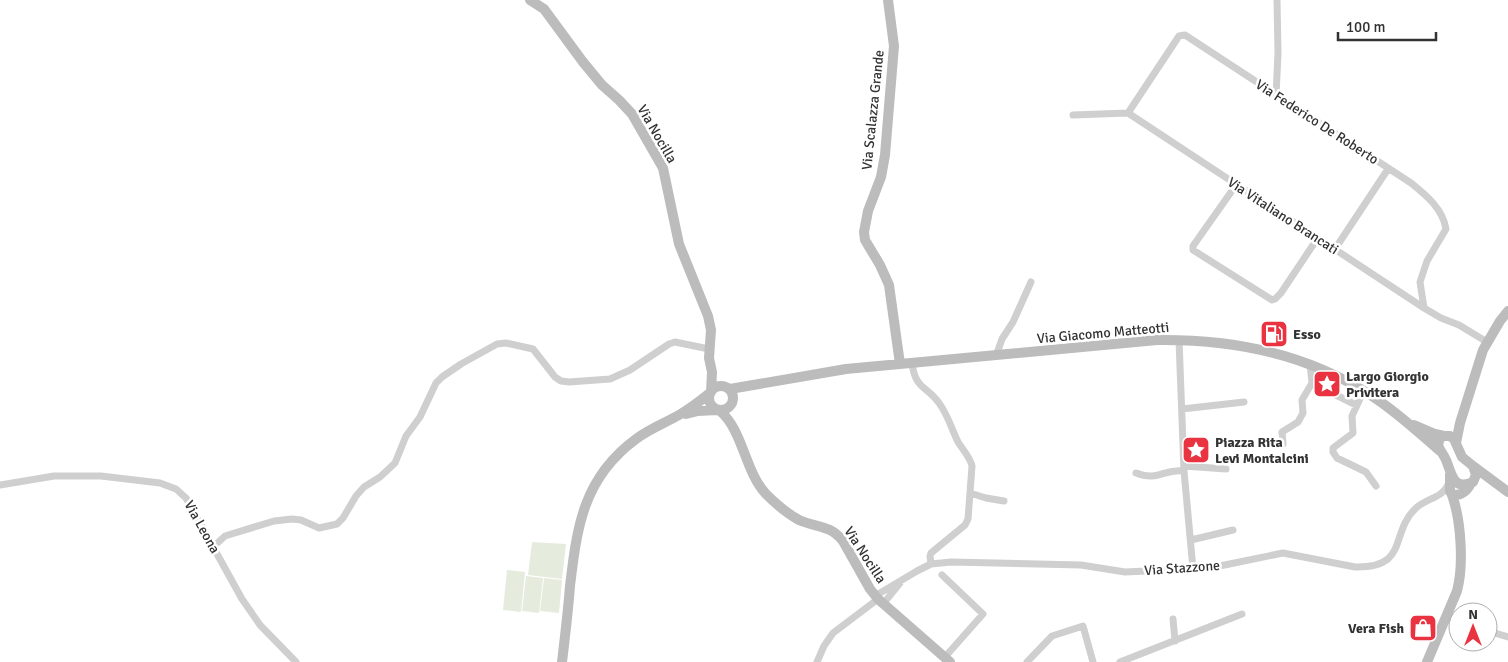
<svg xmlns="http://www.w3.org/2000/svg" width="1508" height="662" viewBox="0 0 1508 662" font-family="Signika,sans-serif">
<rect width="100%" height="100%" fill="#fff"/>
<path fill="#e5ecde" d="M 532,542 L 566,544 L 562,579 L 528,575 Z
M 507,570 L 525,572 L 521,612 L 503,610 Z
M 526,576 L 543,578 L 539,613 L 522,611 Z
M 544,578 L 562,580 L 559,613 L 540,611 Z"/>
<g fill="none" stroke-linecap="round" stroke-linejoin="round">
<path stroke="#cfcfcf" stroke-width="7" d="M 1276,96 L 1278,53 L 1277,0
M 1128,113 L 1179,36 L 1185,35 L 1411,183 C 1426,195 1443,209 1446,229 L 1427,261 L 1420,282 L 1424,308
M 1073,115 L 1128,113 L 1424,308 L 1441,318 L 1459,325 L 1487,342
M 1236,185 L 1193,246 L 1193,250 L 1272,300 L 1275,299 L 1281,293 L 1317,239
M 1335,249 L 1388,169
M 1179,340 L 1184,471 L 1193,569
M 996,356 L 1002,339 L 1013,322 L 1031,282
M 912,363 C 915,389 927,386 939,403 C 948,415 952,430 958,442 C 963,450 970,457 972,466 L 968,519 L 965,525 L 931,553 L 930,556 L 931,564
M 1310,364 L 1312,383 L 1356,405
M 1364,390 L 1352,416 L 1353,433 L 1333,448 L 1333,452 L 1337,458 L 1366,472 L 1376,486
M 1182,409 L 1244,402
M 1283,444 L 1282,432 L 1298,422 L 1303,413 L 1302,400 L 1312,383
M 1184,466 L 1226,469
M 1136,473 C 1159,482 1164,468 1184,471
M 0,485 L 54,476 L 101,476 L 160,483 L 176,489 L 186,498 L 242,599 L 260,625 L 296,662
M 970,493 L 986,498 L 1004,501
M 1191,540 L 1233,530
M 213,547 L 225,536 L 274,521 L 292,519 L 301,520 L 319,528 L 337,524 L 343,518 L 356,496 L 364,487 L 380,477 L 395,463 L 406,436 L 420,417 L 436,383 L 442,377 L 461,364 L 497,344 L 506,343 L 533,349 L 555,377 L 561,381 L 569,382 L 610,379 L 630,370 L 669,344 L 675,342 L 709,349
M 942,575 L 983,614 L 945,657
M 875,596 L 917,571 L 931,564 L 951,562 L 1081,565 L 1125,572 L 1210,568 L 1283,553 L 1355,567 C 1410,568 1389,533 1416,508 C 1428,497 1442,499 1449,483
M 883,604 L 900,583
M 1446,618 L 1458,622
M 1173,619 L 1175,641
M 1488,631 L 1508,637
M 817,662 L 824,646 L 833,633 L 878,599
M 1027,662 L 1052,636 L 1083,626 L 1093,662
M 1120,662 L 1242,614"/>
<path stroke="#bcbcbc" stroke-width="10" d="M 530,0 L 544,9 L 583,62 L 602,85 L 619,100 L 632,114 L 663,168 L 679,244 L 708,316 L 711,330 L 709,358 L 712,372 L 711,392
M 888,0 L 894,46 L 885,155 L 881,177 L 868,211 L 864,232 L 865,240 L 880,265 L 889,285 L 900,364
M709 398a12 12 0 1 1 24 0a12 12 0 1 1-24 0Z
M 730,389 L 846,369 L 1157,340 C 1232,339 1308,354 1372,396 C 1397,412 1418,432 1440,451
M 720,411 C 743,430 745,472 766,494 C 775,503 788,514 799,520 C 817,528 829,524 843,541 L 870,589 L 878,599 L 950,662
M 686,414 L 698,411 L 717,410
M 1414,425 L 1435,434 L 1444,436
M 1444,436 L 1450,436 L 1454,439 L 1462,457 L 1473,466 L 1476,475 L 1473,482 C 1453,491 1452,474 1446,460 C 1444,455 1440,451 1438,445 L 1440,438 Z
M 1456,443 L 1460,423 L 1483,350 L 1500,321 L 1508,311
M 1473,466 L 1508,492
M 1450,474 L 1450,491 L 1452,495 C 1462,496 1467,491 1471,483
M 562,662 C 565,637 568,612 570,586 C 577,527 583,478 636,439 C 649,429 665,423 679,415 C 690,409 700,401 710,393
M 1427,662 L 1457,591 C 1464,565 1461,520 1452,495"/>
</g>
<defs>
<symbol id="fuel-square" viewBox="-11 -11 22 22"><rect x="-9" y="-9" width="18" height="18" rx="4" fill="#ea3341" stroke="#fff"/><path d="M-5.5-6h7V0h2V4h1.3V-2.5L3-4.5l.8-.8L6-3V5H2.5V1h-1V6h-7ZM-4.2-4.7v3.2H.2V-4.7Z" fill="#fff"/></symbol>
<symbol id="sight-square" viewBox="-11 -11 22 22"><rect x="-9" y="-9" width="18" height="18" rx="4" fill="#ea3341" stroke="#fff"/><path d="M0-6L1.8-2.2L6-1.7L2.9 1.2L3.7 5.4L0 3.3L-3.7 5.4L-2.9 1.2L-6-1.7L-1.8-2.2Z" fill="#fff"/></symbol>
<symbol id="shop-square" viewBox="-11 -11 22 22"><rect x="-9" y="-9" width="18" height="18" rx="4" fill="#ea3341" stroke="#fff"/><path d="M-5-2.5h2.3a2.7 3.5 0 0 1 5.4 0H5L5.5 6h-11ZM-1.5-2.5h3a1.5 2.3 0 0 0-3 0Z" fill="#fff"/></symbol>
</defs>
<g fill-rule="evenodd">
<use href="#fuel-square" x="1258" y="318" width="32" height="32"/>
<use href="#sight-square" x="1311" y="368" width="32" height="32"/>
<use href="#sight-square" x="1180" y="434" width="32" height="32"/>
<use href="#shop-square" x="1407" y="612" width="32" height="32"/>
</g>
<g text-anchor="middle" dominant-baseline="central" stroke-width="5" stroke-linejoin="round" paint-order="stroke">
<g font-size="14" fill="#323232" stroke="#fff">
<text transform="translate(873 110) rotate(-84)">Via Scalazza Grande</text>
<text transform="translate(1317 122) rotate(33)">Via Federico De Roberto</text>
<text transform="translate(657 134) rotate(60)">Via Nocilla</text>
<text transform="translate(1283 216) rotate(33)">Via Vitaliano Brancati</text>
<text transform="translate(1103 333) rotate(-5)">Via Giacomo Matteotti</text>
<text transform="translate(202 527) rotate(61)">Via Leona</text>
<text transform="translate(865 555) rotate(57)">Via Nocilla</text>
<text transform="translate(1182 568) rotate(-4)">Via Stazzone</text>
</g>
<g font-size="14" font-weight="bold" fill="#323232" stroke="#fff" text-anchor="start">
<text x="1293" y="334">Esso</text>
<text x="1346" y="376">Largo Giorgio<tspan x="1346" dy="16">Privitera</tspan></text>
<text x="1215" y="442">Piazza Rita<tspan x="1215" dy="16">Levi Montalcini</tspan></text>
<text x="1404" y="628" text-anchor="end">Vera Fish</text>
</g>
</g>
<g transform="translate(1473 627)"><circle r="24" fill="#ffffff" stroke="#adadad"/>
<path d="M0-4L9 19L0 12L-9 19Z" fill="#ea3341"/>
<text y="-8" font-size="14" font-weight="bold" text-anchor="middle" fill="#323232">N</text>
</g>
<path d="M1338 32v8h98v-8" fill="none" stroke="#323232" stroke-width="2.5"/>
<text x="1346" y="32" font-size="15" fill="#323232" stroke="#ffffff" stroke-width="4" paint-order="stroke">100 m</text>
</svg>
